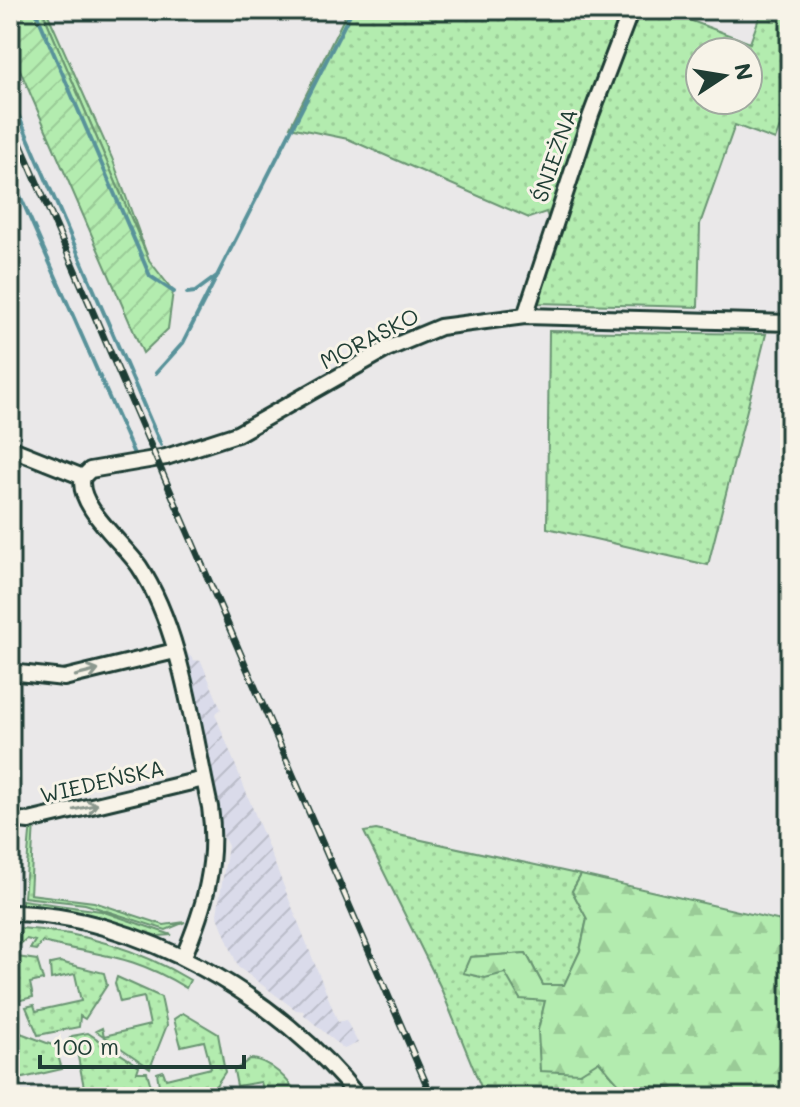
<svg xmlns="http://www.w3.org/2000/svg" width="800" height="1107" viewBox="0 0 800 1107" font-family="Mali,sans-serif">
<defs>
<pattern id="industrial-furrows" width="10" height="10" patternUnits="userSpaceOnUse" patternTransform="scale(2)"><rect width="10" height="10" fill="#dadbea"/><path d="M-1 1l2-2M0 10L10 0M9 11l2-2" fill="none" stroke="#bbbdc9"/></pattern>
<pattern id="grass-dots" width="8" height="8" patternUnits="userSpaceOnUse" patternTransform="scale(2)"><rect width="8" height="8" fill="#b3ecaf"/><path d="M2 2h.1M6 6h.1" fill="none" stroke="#9acb97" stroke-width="1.8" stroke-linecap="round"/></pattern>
<pattern id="forest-firs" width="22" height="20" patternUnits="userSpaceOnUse" patternTransform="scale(2)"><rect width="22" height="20" fill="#b3ecaf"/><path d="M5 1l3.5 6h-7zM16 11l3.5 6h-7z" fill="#9acb97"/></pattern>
<pattern id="garden-furrows" width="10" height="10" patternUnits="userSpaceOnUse" patternTransform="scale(2)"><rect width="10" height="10" fill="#b3ecaf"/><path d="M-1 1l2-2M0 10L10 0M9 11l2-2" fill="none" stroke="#9acb97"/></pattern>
</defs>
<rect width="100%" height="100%" fill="#eae8e9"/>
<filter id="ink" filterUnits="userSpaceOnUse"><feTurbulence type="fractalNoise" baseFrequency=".0125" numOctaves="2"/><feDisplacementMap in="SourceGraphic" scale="16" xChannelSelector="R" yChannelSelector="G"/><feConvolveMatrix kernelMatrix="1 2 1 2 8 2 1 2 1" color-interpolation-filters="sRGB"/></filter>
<g filter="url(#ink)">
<path fill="url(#industrial-furrows)" d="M 182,648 L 194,660 L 201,661 L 221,709 L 215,714 L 338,1022 L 346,1020 L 358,1043 L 344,1049 L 303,1014 L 304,1011 L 296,1010 L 238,967 L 217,914 L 228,846 L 223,836 Z"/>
<path fill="url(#grass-dots)" stroke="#699472" stroke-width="2" fill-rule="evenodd" d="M 348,10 L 663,10 L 750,43 L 762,10 L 790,10 L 790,99 L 775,140 L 735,125 L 700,224 L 698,307 L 537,303 L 555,238 L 546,212 L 529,218 L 348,139 L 290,127 ZM 700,52 L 748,52 L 748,100 L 700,100 Z
M 549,331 L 766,334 L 708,565 L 547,528 Z
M 34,822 L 30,894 L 94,902 L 164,925 L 185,922 L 166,930 L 85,904 L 24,897 L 31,823 Z
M 376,830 L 581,875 L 572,891 L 587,918 L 580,951 L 564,986 L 543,985 L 526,953 L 470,957 L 505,972 L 545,1001 L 538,1031 L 599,1061 L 620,1085 L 665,1087 L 689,1097 L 485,1097 L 440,986 L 364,832 Z
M 22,900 L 101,911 L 172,935 L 158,936 L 79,913 L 22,906 Z
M 20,928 C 82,932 137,948 190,980 L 186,988 C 129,953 102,957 42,942 L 36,950 L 30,949 L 35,941 L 26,939 L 18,946 Z
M 17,957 L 37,960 L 43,980 L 30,983 L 33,997 L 13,1002 Z
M 60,962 L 104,973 L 107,985 L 85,1019 L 80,1016 L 79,1027 L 38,1035 L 26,1007 L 34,1005 L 36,1011 L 81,1001 L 75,974 L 51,979 L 50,964 Z
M 117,977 L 161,997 L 167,1025 L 150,1068 L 96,1031 L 102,1028 L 104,1036 L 150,1025 L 144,997 L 120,1002 L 115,983 Z
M 183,1013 L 218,1034 L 225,1072 L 208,1097 L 161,1097 L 157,1073 L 163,1071 L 166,1079 L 211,1068 L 204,1041 L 181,1046 L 174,1019 Z
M 10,1029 L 55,1046 L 62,1069 L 10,1081 Z
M 88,1033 L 139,1066 L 137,1072 L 147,1072 L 154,1097 L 86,1097 L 76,1047 L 67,1054 L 65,1044 L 72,1036 Z
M 250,1059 C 269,1059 290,1081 299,1097 L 265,1097 L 261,1082 L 237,1086 L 234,1071 Z"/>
<path fill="url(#forest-firs)" stroke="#699472" stroke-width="2" d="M 42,10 L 46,10 L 112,158 L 149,260 Z
M 581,875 L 790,923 L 790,1097 L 689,1097 L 665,1087 L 620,1085 L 599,1061 L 580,1073 L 540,1071 L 538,1030 L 545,1001 L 520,999 L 505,973 L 485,978 L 463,973 L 470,957 L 526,953 L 543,985 L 564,985 L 580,951 L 587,919 L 572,891 Z"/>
<path fill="url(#garden-furrows)" stroke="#699472" stroke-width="2" d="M 10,10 L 42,10 L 149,260 L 173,291 L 168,329 L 143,353 L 10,47 Z"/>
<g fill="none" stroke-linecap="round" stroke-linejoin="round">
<path stroke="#58929a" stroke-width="4" d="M 35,10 L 150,276 L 174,292
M 10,96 L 161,445
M 10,173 L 134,454
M 187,293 L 195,292 L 218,275
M 156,373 L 183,343 L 352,10"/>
<defs>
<path id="minor" d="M 525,316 L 591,115 L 631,10
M 10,448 L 83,477
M 83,477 L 90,470 L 166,457 L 237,434 L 387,349 L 440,327 L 525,316 L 790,323
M 83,477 C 75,504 123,543 139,566 C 182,630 193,732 210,807 C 218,862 205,907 183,958
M 10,672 L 64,678 L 175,651
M 10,819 L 29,821 L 204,779
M 10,913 C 136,913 282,999 358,1097"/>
</defs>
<use href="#minor" stroke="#1f3d34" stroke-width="20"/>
<use href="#minor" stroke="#f7f3e8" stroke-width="14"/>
<defs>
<path id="rail" d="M 10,120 L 432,1097"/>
</defs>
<use href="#rail" stroke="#1f3d34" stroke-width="7"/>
<use href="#rail" stroke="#f7f3e8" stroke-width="4" stroke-dasharray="12" stroke-linecap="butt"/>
</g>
<defs><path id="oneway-shaft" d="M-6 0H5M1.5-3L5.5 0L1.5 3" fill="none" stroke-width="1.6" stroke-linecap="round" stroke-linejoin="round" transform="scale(2)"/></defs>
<g stroke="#8b988e">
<use href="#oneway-shaft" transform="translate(87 673) rotate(-14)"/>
<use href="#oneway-shaft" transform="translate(86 807) rotate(-13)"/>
</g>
</g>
<g text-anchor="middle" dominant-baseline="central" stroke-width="6" stroke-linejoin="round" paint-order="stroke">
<g font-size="22" fill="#1f3d34" stroke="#f7f3e8">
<text transform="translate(554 155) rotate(-71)">ŚNIEŻNA</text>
<text transform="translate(369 338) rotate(-27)">MORASKO</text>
<text transform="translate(102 781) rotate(-13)">WIEDEŃSKA</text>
</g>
</g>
<rect width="800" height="1107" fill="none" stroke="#f7f3e8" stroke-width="40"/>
<rect x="20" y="20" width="760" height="1067" fill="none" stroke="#1f3d34" stroke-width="3" filter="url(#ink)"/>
<g transform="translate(724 76) rotate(78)"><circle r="38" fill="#f7f3e8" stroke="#a1aaa0" stroke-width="2"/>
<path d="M0-6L14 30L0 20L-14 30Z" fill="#1f3d34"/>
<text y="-12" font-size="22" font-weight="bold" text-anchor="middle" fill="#1f3d34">N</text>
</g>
<path d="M40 1055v12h204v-12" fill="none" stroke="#1f3d34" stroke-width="4"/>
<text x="52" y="1055" font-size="24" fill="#1f3d34" stroke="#f7f3e8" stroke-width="6" paint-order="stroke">100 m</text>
</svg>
